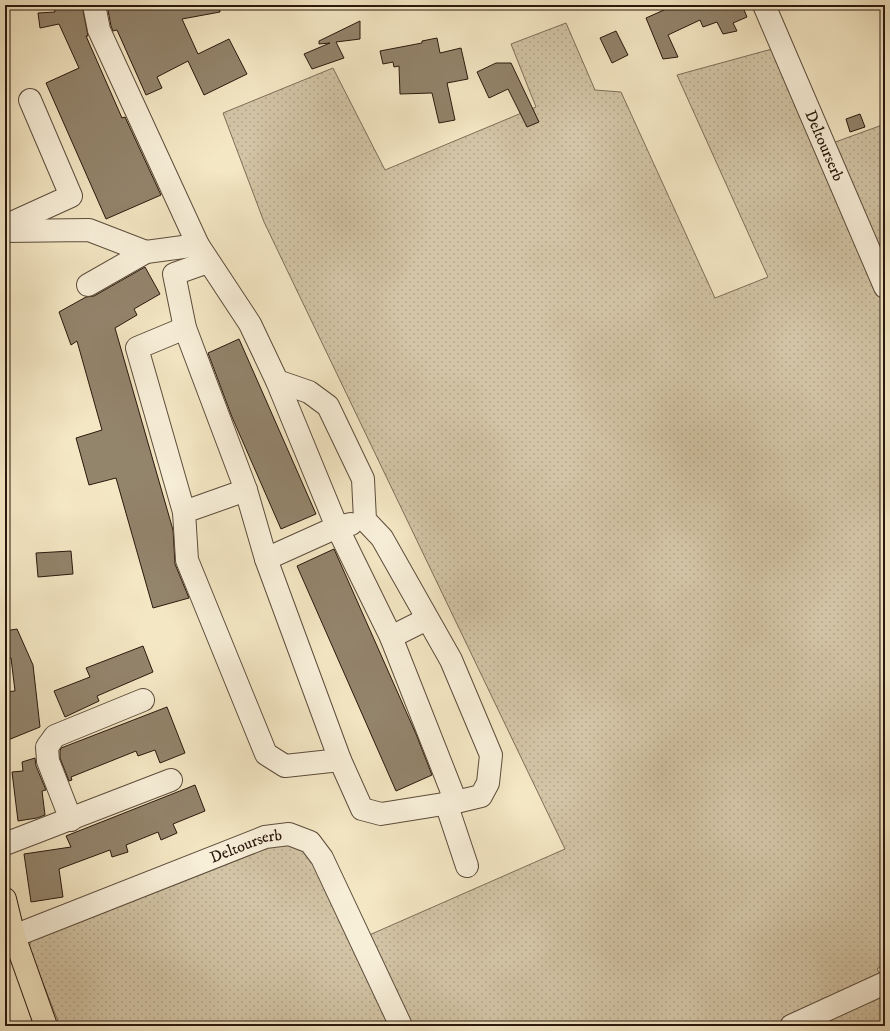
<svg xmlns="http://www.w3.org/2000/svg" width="890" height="1031" viewBox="0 0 890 1031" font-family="'IM FELL DW Pica',serif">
<defs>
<pattern id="grass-dots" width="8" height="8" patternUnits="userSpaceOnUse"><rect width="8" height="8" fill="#d2c4a5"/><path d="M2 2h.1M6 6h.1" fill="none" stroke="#b4a88d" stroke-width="1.8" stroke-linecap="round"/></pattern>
</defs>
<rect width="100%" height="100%" fill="#f4e7c4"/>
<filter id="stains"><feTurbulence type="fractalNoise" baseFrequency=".005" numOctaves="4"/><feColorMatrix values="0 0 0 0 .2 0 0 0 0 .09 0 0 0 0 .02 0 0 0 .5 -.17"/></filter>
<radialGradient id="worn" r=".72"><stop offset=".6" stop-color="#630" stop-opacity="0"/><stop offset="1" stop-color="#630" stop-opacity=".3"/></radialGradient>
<path fill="url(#grass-dots)" stroke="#7e6e59" d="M 566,23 L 595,90 L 621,92 L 715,298 L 768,277 L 677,75 L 772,49 L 816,149 L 885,124 L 885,964 L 877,969 L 885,983 L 885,1026 L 60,1026 L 29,948 L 31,941 L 40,935 L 237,856 L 288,842 L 308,849 L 367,936 L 565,849 L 264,222 L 223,113 L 333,68 L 385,170 L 536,107 L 511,44 Z"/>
<path fill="#93846c" stroke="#2a180d" d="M 54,5 L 82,5 L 88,36 L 86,36 L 122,118 L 125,117 L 161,195 L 106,219 L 46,83 L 79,68 L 59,24 L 40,28 L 38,13 L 55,12 Z
M 107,5 L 219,5 L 220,12 L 182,19 L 198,54 L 229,39 L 247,74 L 204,95 L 188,61 L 157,77 L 162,88 L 146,95 L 117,30 L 113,31 L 111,26 Z
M 662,5 L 742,5 L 747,17 L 733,23 L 737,31 L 723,34 L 717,22 L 703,27 L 700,20 L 668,35 L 678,57 L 663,59 L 646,18 L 664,10 Z
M 360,21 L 360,39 L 336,42 L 344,58 L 312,69 L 304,54 L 330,43 L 319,44 L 319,41 Z
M 616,31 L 628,55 L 612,63 L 600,38 Z
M 437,38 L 440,53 L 461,48 L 468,79 L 447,83 L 455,120 L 439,123 L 432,93 L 400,94 L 399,66 L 394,67 L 393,62 L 383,64 L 380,51 L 422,43 L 422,41 Z
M 496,63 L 511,63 L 539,122 L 527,127 L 508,89 L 489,98 L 477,72 Z
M 860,114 L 865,127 L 850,132 L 846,119 Z
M 145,267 L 160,294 L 134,309 L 137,315 L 115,328 L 173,530 L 175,564 L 189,598 L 153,608 L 116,478 L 89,485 L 76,438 L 102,430 L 77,341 L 71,345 L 59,312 L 86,297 L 94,296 Z
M 239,339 L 316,514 L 281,529 L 232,417 L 208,353 Z
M 334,549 L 416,734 L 432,775 L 396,791 L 297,566 Z
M 71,551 L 73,574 L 38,577 L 36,553 Z
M 17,629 L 33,665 L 40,727 L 8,740 L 5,692 L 15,691 L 11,658 L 5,658 L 5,631 Z
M 143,646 L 153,672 L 97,696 L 99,701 L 65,717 L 54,691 L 90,677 L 86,668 Z
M 167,707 L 185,753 L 160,763 L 155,750 L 138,756 L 136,751 L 71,777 L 72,780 L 69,781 L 60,758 L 60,751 L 61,748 Z
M 35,758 L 36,766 L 46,790 L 42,791 L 45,815 L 37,818 L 18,821 L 12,772 L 23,771 L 22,762 Z
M 195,785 L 205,811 L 173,824 L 177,833 L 161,840 L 158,832 L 126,845 L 128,852 L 112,857 L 110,850 L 59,869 L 63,897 L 31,902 L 24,854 L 71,847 L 66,836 Z"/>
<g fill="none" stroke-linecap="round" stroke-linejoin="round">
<defs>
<g id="minor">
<path d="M 94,5 L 99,30 L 198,245 L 250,324 L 277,381 L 337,527 L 391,637 L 456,802 L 381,814 L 362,809 L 340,760 L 266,559 L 246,490 L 185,328 L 174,274 L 208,262"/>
<path id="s1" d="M 764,5 L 885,287"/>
<path d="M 5,226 L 71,196 L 30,100"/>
<path d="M 5,231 L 89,230 L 146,252"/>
<path d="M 88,285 L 146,252 L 198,245"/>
<path d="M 185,328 L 137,348 L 184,512 L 246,490"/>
<path d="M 277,381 L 309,392 L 328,406 L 363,479 L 365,520 L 382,538 L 451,660 L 491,755 L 488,783 L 481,796 L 456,802"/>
<path d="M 184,512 L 187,560 L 266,754 L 285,766 L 340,760"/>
<path d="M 266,559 L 337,527 L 351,524"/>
<path d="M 391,637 L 427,619"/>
<path d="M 446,803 L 467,866"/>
<path d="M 71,820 L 48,761 L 47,747 L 55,736 L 143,700"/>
<path d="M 5,844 L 171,780"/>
<path id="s2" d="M 14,936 L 265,837 L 289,834 L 310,842 L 322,858 L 401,1026"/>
<path d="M 791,1026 L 885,983"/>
</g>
<path id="major" d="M 5,899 L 14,936 L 46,1026"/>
</defs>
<use href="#minor" stroke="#5c4c3b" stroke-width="24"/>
<use href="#major" stroke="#2a180d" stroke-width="24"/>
<use href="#minor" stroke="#f8efd9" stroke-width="22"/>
<use href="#major" stroke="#f4e7c4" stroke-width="22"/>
</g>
<g text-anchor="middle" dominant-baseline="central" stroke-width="3.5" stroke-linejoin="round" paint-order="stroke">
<g font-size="16" fill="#2a180d" stroke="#f8efd9">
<text stroke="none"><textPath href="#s1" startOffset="153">Deltourserb</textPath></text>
<text stroke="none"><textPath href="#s2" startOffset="249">Deltourserb</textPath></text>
</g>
</g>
<rect width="890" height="1031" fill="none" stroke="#f4e7c4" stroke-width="20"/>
<rect x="6" y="6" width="878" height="1019" fill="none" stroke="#2a180d" stroke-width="2"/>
<rect x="10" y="10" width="870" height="1011" fill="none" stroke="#2a180d"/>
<rect width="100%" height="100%" filter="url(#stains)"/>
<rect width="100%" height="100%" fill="url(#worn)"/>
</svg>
